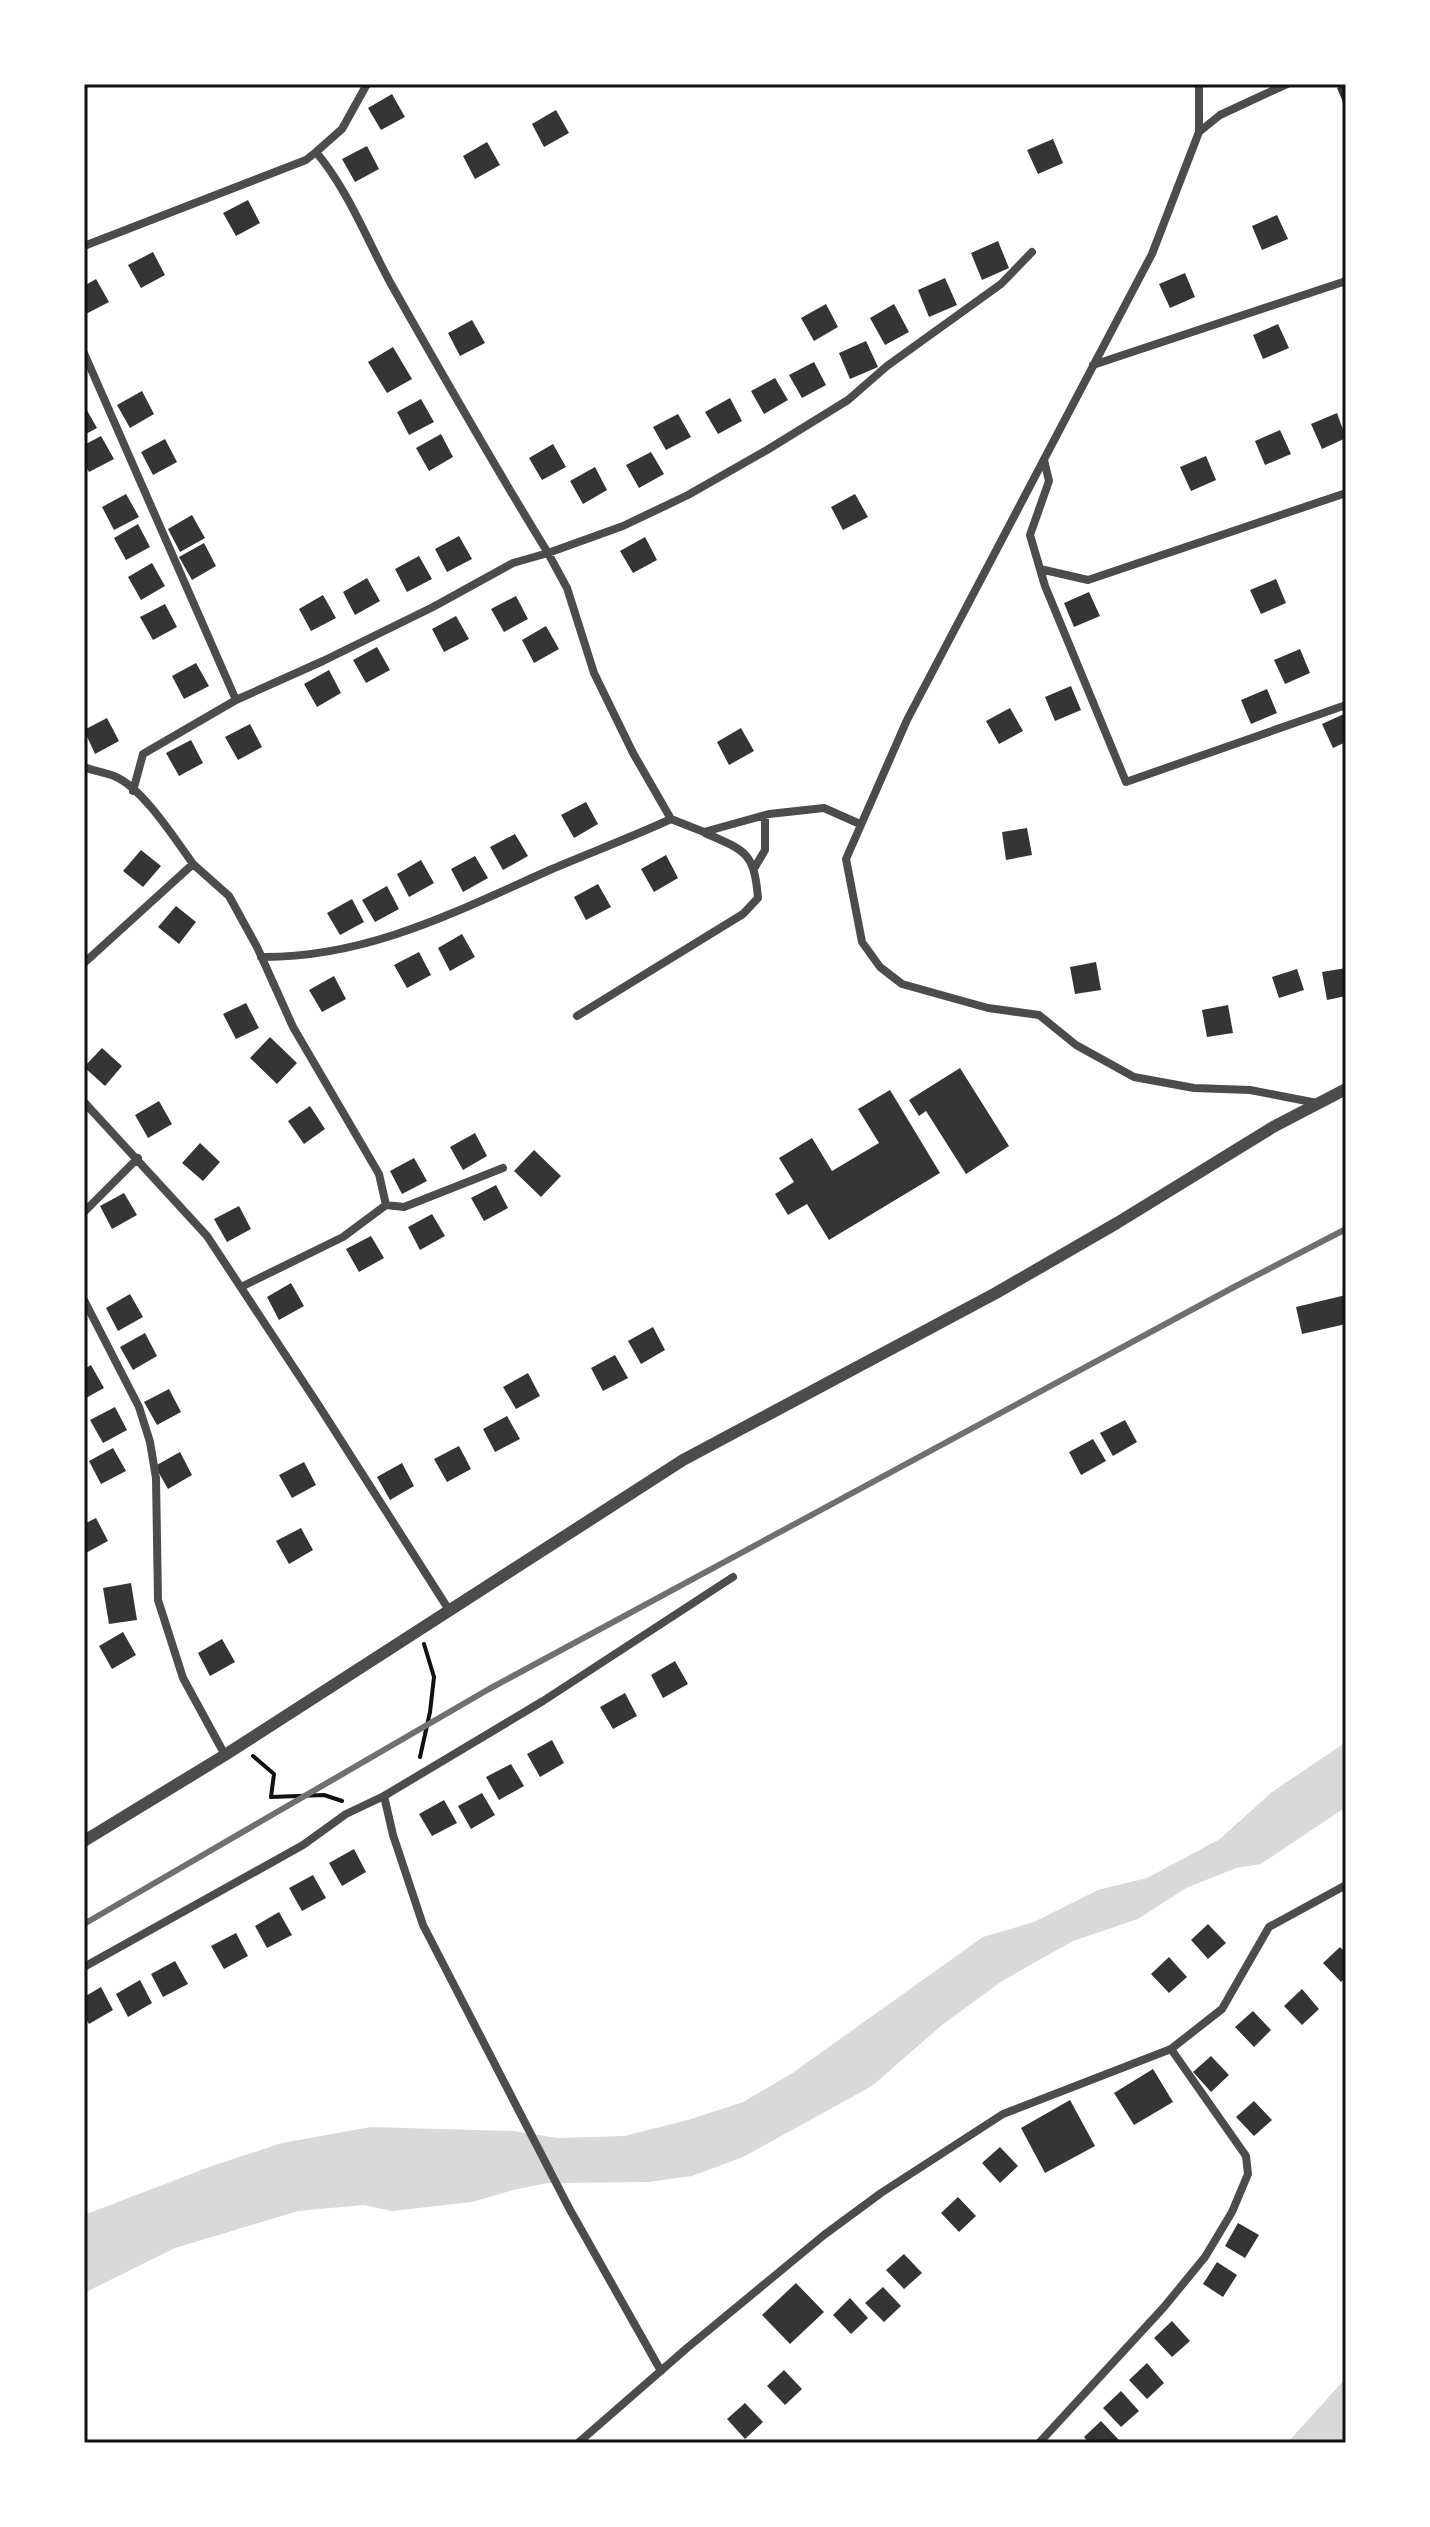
<svg xmlns="http://www.w3.org/2000/svg" width="1430" height="2527" viewBox="0 0 1430 2527" font-family="'Sofia Sans Condensed',sans-serif">
<rect width="100%" height="100%" fill="#fff"/>
<path fill="#d9d9d9" d="M 1346,1742 L 1346,1807 L 1261,1864 L 1236,1868 L 1186,1888 L 1138,1919 L 1073,1941 L 1002,1981 L 942,2025 L 872,2086 L 743,2157 L 692,2176 L 648,2182 L 548,2183 L 513,2190 L 472,2202 L 392,2211 L 364,2205 L 298,2211 L 175,2248 L 84,2293 L 84,2215 L 212,2166 L 282,2143 L 371,2127 L 513,2131 L 558,2138 L 624,2136 L 688,2120 L 743,2102 L 791,2074 L 983,1937 L 1034,1922 L 1098,1890 L 1147,1878 L 1220,1839 L 1272,1792 Z
M 1346,2378 L 1346,2443 L 1287,2443 Z"/>
<path fill="#353535" d="M 1346,84 L 1346,109 L 1337,88 Z
M 392,94 L 405,117 L 381,130 L 368,108 Z
M 556,110 L 569,133 L 544,147 L 532,124 Z
M 1053,139 L 1063,163 L 1038,174 L 1027,150 Z
M 487,142 L 500,165 L 475,179 L 463,156 Z
M 367,146 L 379,169 L 355,182 L 342,159 Z
M 248,200 L 260,223 L 236,236 L 223,213 Z
M 1277,215 L 1288,239 L 1262,250 L 1252,226 Z
M 998,241 L 1009,268 L 982,280 L 971,253 Z
M 153,252 L 165,275 L 141,288 L 128,265 Z
M 1185,273 L 1195,297 L 1170,308 L 1159,284 Z
M 945,278 L 957,305 L 929,317 L 918,290 Z
M 96,279 L 109,302 L 84,315 L 84,286 Z
M 826,304 L 838,327 L 814,341 L 801,318 Z
M 894,304 L 909,332 L 885,345 L 870,318 Z
M 472,320 L 485,343 L 460,356 L 448,333 Z
M 1278,324 L 1289,348 L 1263,359 L 1253,335 Z
M 866,341 L 878,367 L 850,379 L 839,353 Z
M 393,347 L 412,379 L 387,393 L 368,362 Z
M 814,362 L 826,385 L 802,398 L 789,375 Z
M 775,378 L 788,400 L 764,414 L 751,391 Z
M 142,391 L 154,414 L 130,428 L 117,405 Z
M 730,398 L 742,421 L 718,434 L 705,412 Z
M 421,399 L 434,422 L 409,435 L 397,412 Z
M 84,405 L 97,428 L 84,435 Z
M 1337,413 L 1346,438 L 1322,449 L 1311,424 Z
M 678,414 L 691,437 L 666,450 L 653,427 Z
M 1280,430 L 1291,454 L 1265,465 L 1255,441 Z
M 441,434 L 453,457 L 429,471 L 416,448 Z
M 101,436 L 114,459 L 89,472 L 84,463 L 84,445 Z
M 165,439 L 177,462 L 153,475 L 141,452 Z
M 553,444 L 566,467 L 542,480 L 529,458 Z
M 651,452 L 664,474 L 639,488 L 626,465 Z
M 1206,456 L 1216,480 L 1191,491 L 1180,467 Z
M 595,467 L 607,490 L 583,504 L 570,481 Z
M 126,494 L 139,517 L 114,530 L 102,507 Z
M 855,494 L 868,517 L 843,530 L 831,507 Z
M 192,515 L 205,538 L 180,552 L 168,529 Z
M 138,524 L 150,547 L 126,560 L 114,538 Z
M 459,536 L 472,559 L 447,572 L 435,549 Z
M 645,537 L 657,560 L 633,573 L 620,551 Z
M 204,543 L 216,566 L 192,580 L 179,557 Z
M 419,556 L 432,579 L 407,592 L 395,569 Z
M 152,563 L 165,586 L 141,600 L 128,577 Z
M 367,578 L 380,601 L 355,615 L 343,592 Z
M 1276,579 L 1286,603 L 1261,614 L 1250,590 Z
M 1089,592 L 1100,616 L 1074,627 L 1064,603 Z
M 323,595 L 336,618 L 311,631 L 299,609 Z
M 516,596 L 528,619 L 504,632 L 491,609 Z
M 165,604 L 177,627 L 153,640 L 140,617 Z
M 456,616 L 469,639 L 444,652 L 432,629 Z
M 546,626 L 559,649 L 534,663 L 522,640 Z
M 377,647 L 390,670 L 366,683 L 353,660 Z
M 1300,649 L 1310,673 L 1285,684 L 1274,660 Z
M 196,663 L 209,686 L 184,699 L 172,676 Z
M 329,670 L 341,693 L 317,707 L 304,684 Z
M 1071,686 L 1081,710 L 1055,721 L 1045,697 Z
M 1267,689 L 1277,713 L 1251,724 L 1241,700 Z
M 1010,708 L 1023,731 L 999,744 L 986,721 Z
M 1346,713 L 1346,742 L 1333,748 L 1322,724 Z
M 107,718 L 119,741 L 95,754 L 84,730 Z
M 250,724 L 262,747 L 238,760 L 225,737 Z
M 741,728 L 754,751 L 729,765 L 717,742 Z
M 191,740 L 203,763 L 179,776 L 166,753 Z
M 586,802 L 598,824 L 574,838 L 561,815 Z
M 1027,828 L 1032,855 L 1006,860 L 1002,832 Z
M 515,834 L 528,856 L 503,870 L 490,847 Z
M 141,850 L 161,866 L 143,887 L 123,871 Z
M 666,855 L 678,878 L 654,892 L 641,869 Z
M 475,856 L 488,878 L 463,892 L 451,869 Z
M 421,860 L 434,883 L 409,897 L 397,874 Z
M 598,884 L 611,907 L 586,920 L 574,897 Z
M 387,886 L 399,909 L 375,922 L 362,900 Z
M 352,899 L 364,922 L 340,935 L 327,913 Z
M 176,906 L 196,922 L 179,944 L 158,927 Z
M 462,934 L 475,957 L 450,971 L 438,948 Z
M 419,952 L 431,975 L 407,988 L 394,965 Z
M 1096,962 L 1101,990 L 1075,994 L 1070,967 Z
M 1346,968 L 1346,996 L 1327,1000 L 1322,972 Z
M 1297,969 L 1304,990 L 1279,998 L 1272,977 Z
M 334,976 L 346,999 L 322,1012 L 309,990 Z
M 246,1003 L 259,1028 L 236,1039 L 223,1014 Z
M 1228,1005 L 1233,1033 L 1207,1037 L 1202,1010 Z
M 270,1037 L 297,1063 L 277,1084 L 250,1058 Z
M 102,1048 L 122,1066 L 105,1086 L 84,1067 Z
M 960,1068 L 1009,1146 L 966,1174 L 926,1111 L 919,1116 L 909,1100 Z
M 890,1090 L 940,1173 L 829,1240 L 807,1204 L 788,1215 L 775,1194 L 794,1182 L 779,1158 L 812,1138 L 832,1171 L 879,1143 L 858,1109 Z
M 159,1101 L 172,1124 L 148,1138 L 135,1115 Z
M 310,1106 L 325,1129 L 304,1144 L 288,1121 Z
M 475,1133 L 487,1156 L 463,1170 L 450,1147 Z
M 200,1143 L 220,1162 L 203,1181 L 182,1163 Z
M 534,1150 L 561,1176 L 541,1197 L 514,1171 Z
M 414,1158 L 427,1181 L 402,1194 L 390,1171 Z
M 496,1185 L 508,1208 L 484,1221 L 471,1198 Z
M 124,1193 L 137,1215 L 112,1229 L 100,1206 Z
M 239,1206 L 251,1229 L 227,1242 L 214,1219 Z
M 432,1214 L 445,1236 L 420,1250 L 408,1227 Z
M 371,1236 L 384,1258 L 359,1272 L 346,1249 Z
M 291,1283 L 304,1306 L 279,1320 L 267,1297 Z
M 130,1294 L 143,1317 L 118,1331 L 106,1308 Z
M 1346,1295 L 1346,1324 L 1302,1334 L 1296,1307 Z
M 653,1327 L 665,1350 L 641,1364 L 628,1341 Z
M 145,1333 L 157,1356 L 133,1370 L 120,1347 Z
M 615,1355 L 628,1378 L 603,1391 L 591,1368 Z
M 91,1365 L 104,1388 L 84,1399 L 84,1369 Z
M 528,1373 L 540,1396 L 516,1409 L 503,1387 Z
M 169,1389 L 181,1412 L 157,1425 L 144,1402 Z
M 115,1407 L 127,1430 L 103,1443 L 90,1420 Z
M 507,1416 L 520,1439 L 495,1452 L 483,1429 Z
M 1125,1420 L 1137,1442 L 1113,1456 L 1100,1433 Z
M 1093,1439 L 1106,1461 L 1081,1475 L 1069,1452 Z
M 459,1446 L 471,1469 L 447,1482 L 434,1459 Z
M 113,1448 L 126,1471 L 101,1484 L 89,1461 Z
M 180,1452 L 192,1475 L 168,1489 L 155,1466 Z
M 304,1462 L 316,1485 L 292,1498 L 279,1475 Z
M 402,1463 L 414,1486 L 390,1500 L 377,1477 Z
M 96,1518 L 108,1541 L 84,1554 L 84,1524 Z
M 301,1528 L 313,1550 L 289,1564 L 276,1541 Z
M 131,1583 L 137,1620 L 109,1624 L 103,1588 Z
M 123,1632 L 136,1655 L 112,1669 L 99,1646 Z
M 222,1639 L 235,1662 L 210,1676 L 198,1653 Z
M 675,1661 L 688,1684 L 663,1698 L 651,1675 Z
M 625,1693 L 637,1716 L 613,1729 L 600,1707 Z
M 552,1740 L 564,1763 L 540,1777 L 527,1754 Z
M 511,1764 L 524,1786 L 499,1800 L 486,1777 Z
M 482,1793 L 495,1815 L 471,1829 L 458,1806 Z
M 444,1800 L 457,1823 L 432,1836 L 419,1814 Z
M 354,1849 L 366,1872 L 342,1886 L 329,1863 Z
M 313,1875 L 326,1898 L 302,1911 L 289,1888 Z
M 279,1912 L 292,1935 L 267,1948 L 255,1926 Z
M 1208,1924 L 1226,1943 L 1208,1959 L 1191,1940 Z
M 236,1933 L 248,1956 L 224,1969 L 211,1946 Z
M 1340,1947 L 1346,1953 L 1346,1977 L 1341,1982 L 1323,1963 Z
M 1169,1957 L 1187,1977 L 1169,1993 L 1151,1974 Z
M 175,1961 L 188,1984 L 163,1997 L 151,1974 Z
M 140,1980 L 152,2003 L 128,2017 L 116,1994 Z
M 101,1987 L 113,2010 L 89,2024 L 84,2015 L 84,1997 Z
M 1302,1989 L 1319,2009 L 1302,2025 L 1284,2006 Z
M 1253,2011 L 1271,2030 L 1254,2047 L 1235,2027 Z
M 1211,2056 L 1229,2075 L 1211,2092 L 1193,2072 Z
M 1153,2069 L 1173,2102 L 1134,2125 L 1114,2093 Z
M 1070,2100 L 1095,2146 L 1045,2173 L 1021,2128 Z
M 1254,2101 L 1272,2120 L 1254,2136 L 1236,2117 Z
M 1000,2147 L 1018,2166 L 1000,2183 L 982,2163 Z
M 958,2197 L 976,2216 L 959,2232 L 941,2213 Z
M 1238,2223 L 1259,2235 L 1245,2258 L 1225,2246 Z
M 904,2254 L 922,2273 L 904,2289 L 886,2270 Z
M 1217,2262 L 1237,2275 L 1223,2297 L 1203,2284 Z
M 796,2283 L 824,2312 L 790,2344 L 762,2315 Z
M 883,2287 L 901,2306 L 884,2322 L 865,2303 Z
M 850,2298 L 868,2318 L 851,2334 L 833,2315 Z
M 1172,2321 L 1190,2341 L 1172,2357 L 1154,2338 Z
M 1147,2363 L 1164,2383 L 1147,2399 L 1129,2380 Z
M 784,2370 L 802,2389 L 785,2405 L 767,2386 Z
M 1121,2391 L 1139,2411 L 1121,2427 L 1103,2408 Z
M 745,2403 L 763,2422 L 745,2439 L 727,2419 Z
M 1101,2421 L 1119,2440 L 1116,2443 L 1089,2443 L 1084,2437 Z"/>
<g fill="none" stroke-linecap="round" stroke-linejoin="round">
<path stroke="#111" stroke-width="4" d="M 253,1756 L 274,1774 L 271,1797 L 324,1795 L 342,1801
M 420,1757 L 430,1712 L 434,1677 L 424,1644"/>
<path stroke="#4c4c4c" stroke-width="8" d="M 1287,84 L 1220,115 L 1199,132 L 1152,254 L 907,720 L 846,859 L 862,942 L 880,967 L 902,984 L 988,1008 L 1039,1015 L 1076,1045 L 1134,1077 L 1194,1088 L 1250,1090 L 1317,1103
M 1199,132 L 1199,84
M 316,152 L 342,129 L 367,84
M 84,246 L 306,160 L 316,152 C 348,190 367,240 391,284 C 442,374 493,464 548,553 L 623,526 L 688,495 L 767,450 L 848,400 L 887,366 L 1001,284 L 1032,252
M 84,353 L 236,700
M 1093,365 L 1346,281
M 1044,460 L 1049,481 L 1030,535 L 1045,586 L 1126,782 L 1346,705
M 1040,569 L 1088,580 L 1346,493
M 84,767 C 93,771 104,772 114,776 C 142,787 175,839 193,864 L 84,963
M 133,791 L 143,754 L 236,700 L 323,661 L 433,607 L 513,563 L 548,553 L 567,588 L 594,673 L 633,753 L 671,819
M 193,864 L 229,896 L 257,947 L 293,1027 L 379,1174 L 386,1205 L 343,1237 L 241,1287
M 755,867 L 765,850 L 765,816
M 261,957 C 368,958 457,911 552,869 C 592,852 632,837 671,819 L 704,832 L 769,814 L 824,808 L 860,824
M 577,1016 L 743,914 L 758,898 C 754,852 746,851 705,833
M 84,1102 L 207,1236 L 319,1406 L 449,1610
M 386,1205 L 404,1207 L 503,1168
M 84,1212 L 138,1158
M 84,1300 L 139,1407 L 150,1442 L 156,1478 L 158,1600 L 183,1678 L 225,1755
M 384,1796 L 393,1835 L 423,1925 L 569,2208 L 661,2371
M 84,1967 L 303,1845 L 346,1814 L 384,1796 L 543,1701 L 733,1577
M 578,2443 L 687,2348 L 824,2235 L 881,2193 L 1003,2114 L 1171,2049 L 1222,2009 L 1269,1927 L 1346,1885
M 1039,2443 L 1164,2307 L 1205,2257 L 1232,2212 L 1248,2174 L 1246,2156 L 1171,2049"/>
<path stroke="#4c4c4c" stroke-width="12" d="M 84,1841 L 225,1755 L 683,1460 L 996,1293 L 1117,1223 L 1273,1127 L 1346,1089"/>
<path stroke="#707070" stroke-width="6" d="M 84,1924 L 489,1689 L 1234,1287 L 1346,1229"/>
</g>
<rect width="1430" height="2527" fill="none" stroke="#ffffff" stroke-width="172"/>
<rect x="86" y="86" width="1258" height="2355" fill="none" stroke="#111" stroke-width="3"/>
</svg>
